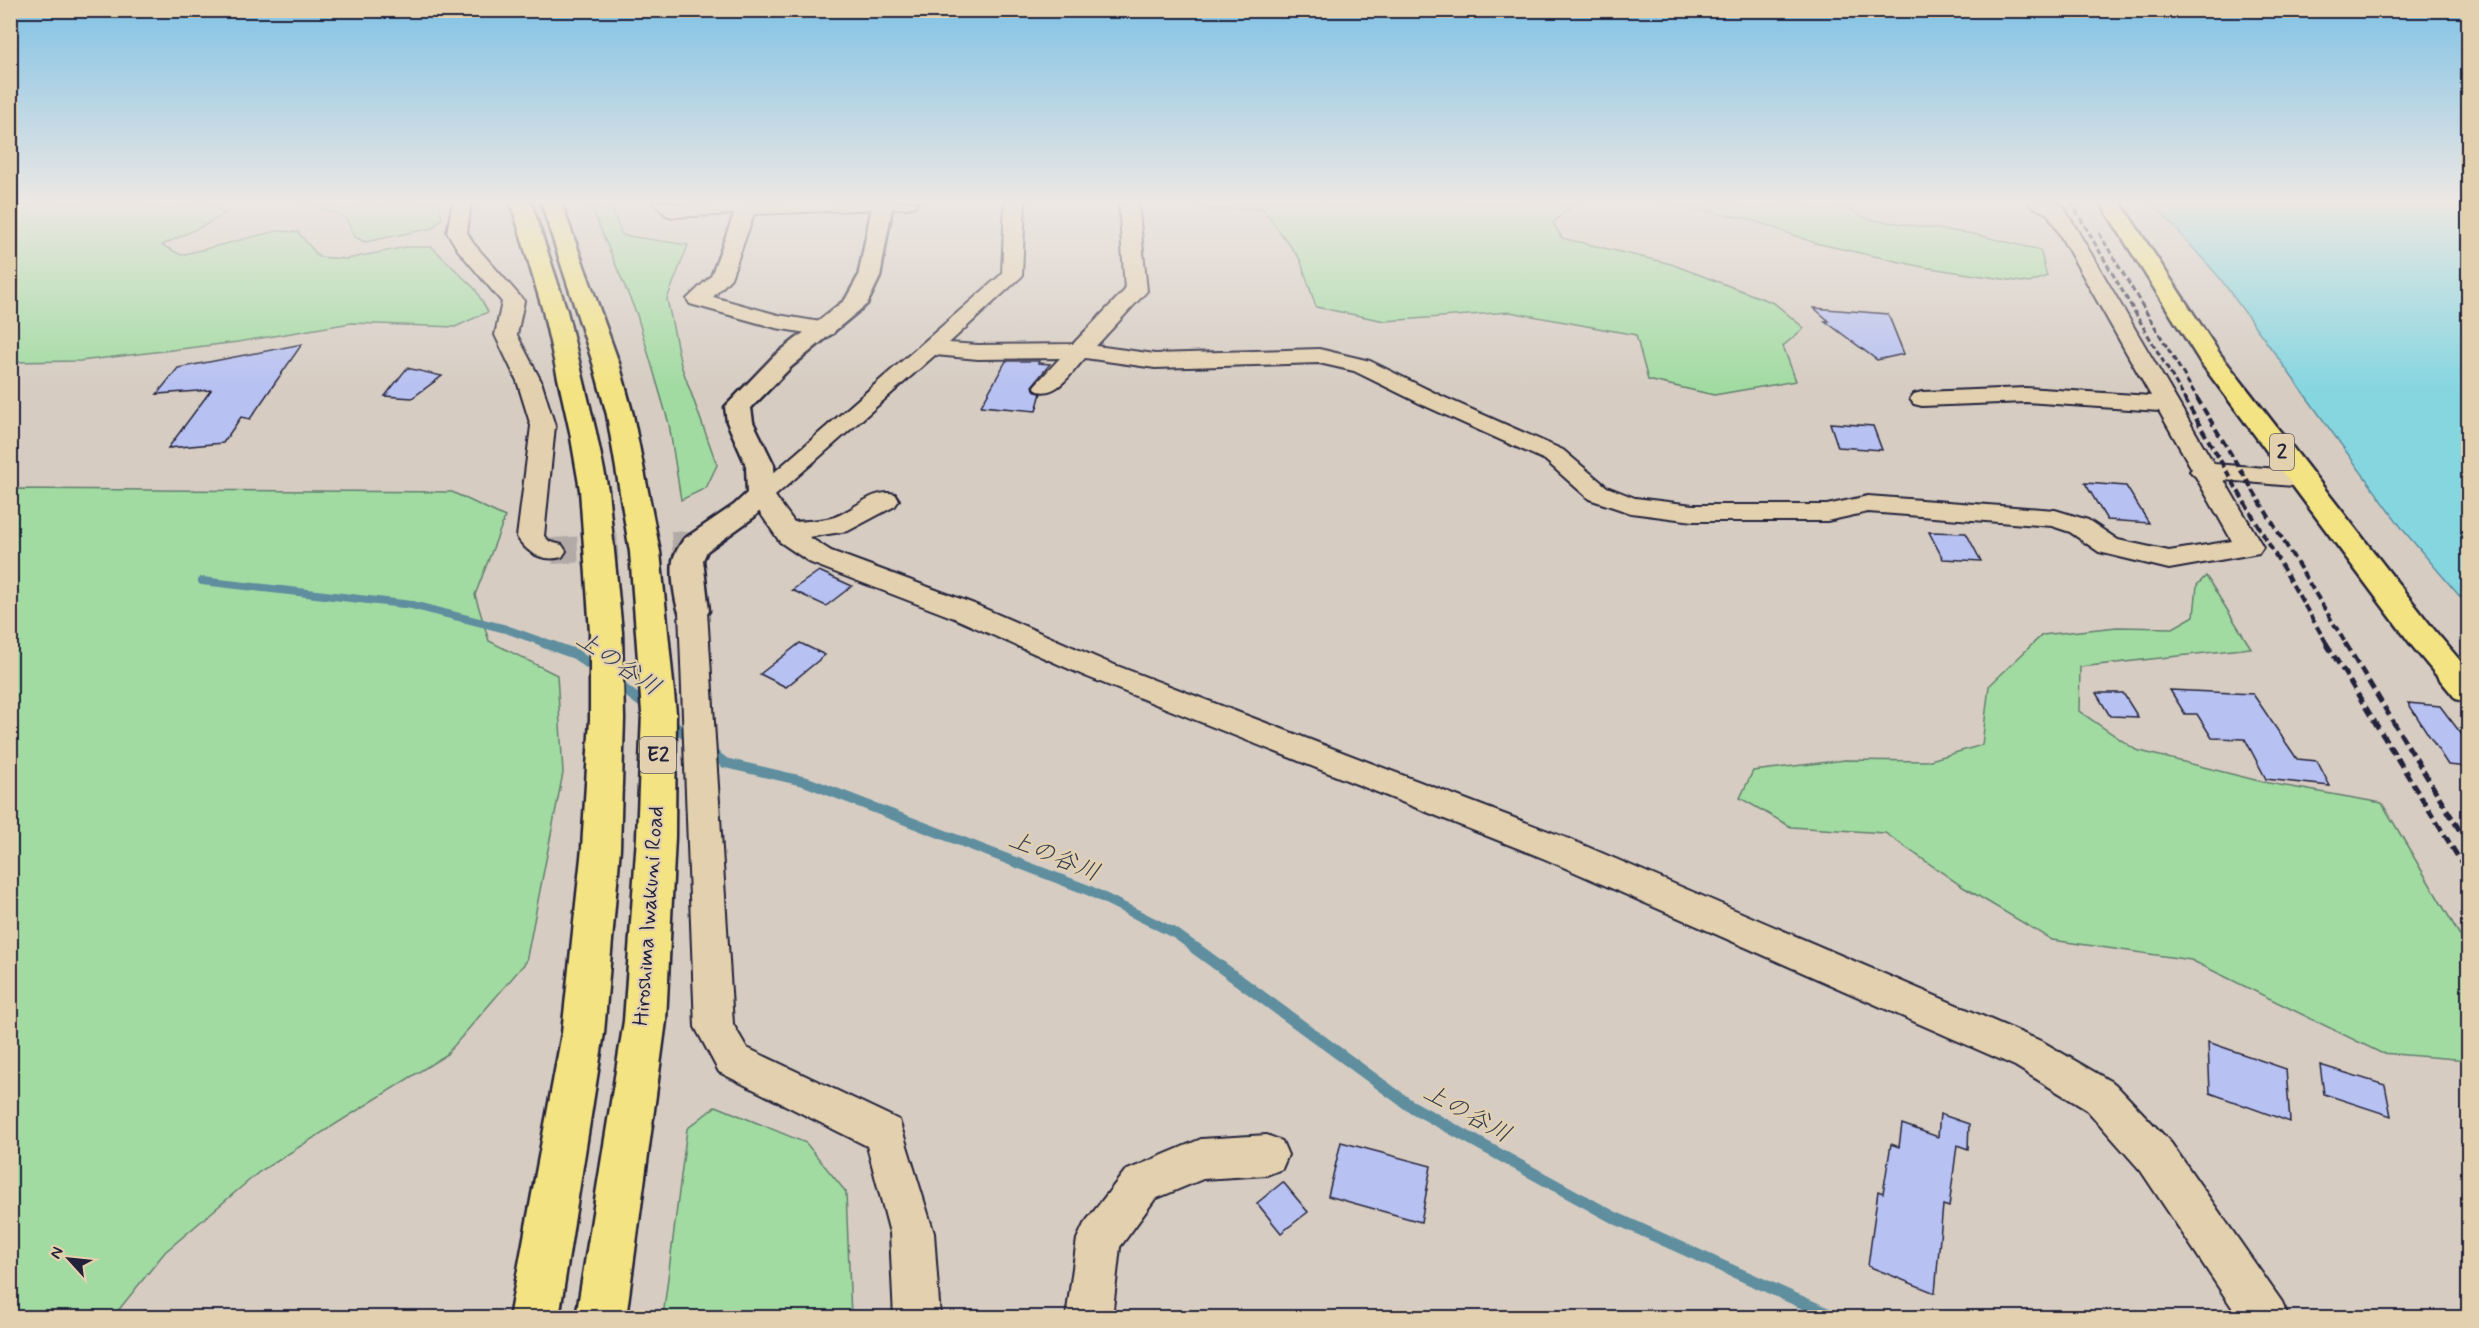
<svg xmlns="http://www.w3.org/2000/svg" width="2479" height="1328" viewBox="0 0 2479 1328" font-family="Mynerve,'Klee One',sans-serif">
<rect width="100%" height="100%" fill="#d6ccc2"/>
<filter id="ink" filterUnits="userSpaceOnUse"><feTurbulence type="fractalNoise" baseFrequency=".0167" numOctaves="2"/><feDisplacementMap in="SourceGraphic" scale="12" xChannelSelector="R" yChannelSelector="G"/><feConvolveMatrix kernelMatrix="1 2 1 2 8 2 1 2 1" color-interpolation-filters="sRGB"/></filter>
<g filter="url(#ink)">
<path fill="#a1dba1" stroke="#627e6e" stroke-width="1.5" d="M 10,202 L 205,202 L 226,213 L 207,224 L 162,245 L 181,255 L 276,231 L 298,232 L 319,257 L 347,259 L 406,247 L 432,247 L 475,289 L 488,312 L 455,327 L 351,323 L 238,342 L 80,361 L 11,362 Z
M 304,202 L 438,202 L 442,218 L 433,228 L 365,242 L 355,237 L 345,217 Z
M 589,202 L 609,202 L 622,235 L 688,245 L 667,299 L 681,365 L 717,465 L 706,488 L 681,500 L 669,424 L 637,315 Z
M 1195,202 L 1576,202 L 1553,223 L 1562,238 L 1671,264 L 1774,303 L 1804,328 L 1783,346 L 1796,381 L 1714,395 L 1648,380 L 1636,335 L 1510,312 L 1385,321 L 1316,307 L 1300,259 L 1262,208 L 1210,210 Z
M 1657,202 L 1837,202 L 1867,219 L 1974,234 L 2040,250 L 2047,276 L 2029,283 L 1923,267 L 1815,243 L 1749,219 Z
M 11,489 L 452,492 L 505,517 L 475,595 L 489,641 L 557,675 L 563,773 L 526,962 L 446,1055 L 259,1172 L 165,1252 L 113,1317 L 11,1317 Z
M 2206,576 L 2251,648 L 2080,667 L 2079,711 L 2136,750 L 2263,782 L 2382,803 L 2468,949 L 2468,1060 L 2381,1053 L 2191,960 L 2052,940 L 1963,887 L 1885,833 L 1791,827 L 1740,798 L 1753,771 L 1845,760 L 1927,761 L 1982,745 L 1989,686 L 2042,635 L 2117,627 L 2173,628 L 2194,616 L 2197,585 Z
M 716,1106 L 806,1143 L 846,1192 L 851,1317 L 663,1317 L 687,1129 Z"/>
<path fill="#86d6e0" stroke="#5e8e9e" stroke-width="1.5" d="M 2152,202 L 2468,202 L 2468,606 L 2404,531 L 2219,277 Z"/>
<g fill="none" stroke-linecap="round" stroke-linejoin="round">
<path stroke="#5e8e9e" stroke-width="8" d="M 202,581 L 412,605 L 506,629 L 548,644"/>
<path stroke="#5e8e9e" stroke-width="10" d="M 544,643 L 575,654 L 600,672
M 616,683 L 650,709
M 666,720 L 692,739
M 708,750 L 725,763 L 807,782 L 1088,890 L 1176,934 L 1197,949"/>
<path stroke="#5e8e9e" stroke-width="12" d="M 1195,948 L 1409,1105 L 1613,1217 L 1837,1318"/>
</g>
<path fill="#b7c1f2" stroke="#22223b" stroke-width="1.5" d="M 1814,308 L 1888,314 L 1904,354 L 1877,360 L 1825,321 L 1829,321 Z
M 302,344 L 250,419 L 241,417 L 223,443 L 168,448 L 211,390 L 157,394 L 178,368 Z
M 1006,361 L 1039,361 L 1038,363 L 1050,364 L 1032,386 L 1036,392 L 1041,393 L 1036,411 L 981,406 Z
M 407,368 L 442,376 L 412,398 L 385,396 Z
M 1830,423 L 1873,426 L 1882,450 L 1838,447 Z
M 2085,483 L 2126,486 L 2149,523 L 2107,520 Z
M 1929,532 L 1966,533 L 1981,561 L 1943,559 Z
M 819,571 L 852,586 L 826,606 L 792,590 Z
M 800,643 L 825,655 L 786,687 L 760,674 Z
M 2170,690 L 2253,694 L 2297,759 L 2317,761 L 2330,786 L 2266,779 L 2245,739 L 2212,738 L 2197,714 L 2185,714 Z
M 2096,693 L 2123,693 L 2138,717 L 2110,716 Z
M 2408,703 L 2440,706 L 2469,744 L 2469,767 L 2448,765 Z
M 2208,1042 L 2286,1069 L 2290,1122 L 2210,1093 Z
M 2320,1065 L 2385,1085 L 2391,1116 L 2324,1094 Z
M 1940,1114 L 1969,1124 L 1968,1149 L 1957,1145 L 1949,1207 L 1943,1205 L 1935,1293 L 1868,1266 L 1878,1191 L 1883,1193 L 1891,1144 L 1899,1147 L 1902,1124 L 1938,1137 Z
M 1341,1142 L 1431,1166 L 1421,1222 L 1328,1196 Z
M 1283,1182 L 1308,1212 L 1281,1233 L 1257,1203 Z"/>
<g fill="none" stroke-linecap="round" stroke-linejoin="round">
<path stroke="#b2aaa7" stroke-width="26" stroke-dasharray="26 14" stroke-linecap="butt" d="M 552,551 L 673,544 L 695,546"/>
<defs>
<path id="minor" d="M 453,202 L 471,202 L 467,232 L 473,243 L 524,301 L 517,335 L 541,381 L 555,426 L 544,536 L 550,542 L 562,545 L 566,551 L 562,557 C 542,562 527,553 517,537 L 531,426 L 517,381 L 495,335 L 502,302 L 458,250 L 447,232 Z
M 653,202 L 674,202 L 678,205 L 739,202 L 918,202 L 915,206 L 908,208 L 754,214 L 731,278 L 713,297 L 778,315 L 833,324 L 836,329 L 833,334 L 825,336 L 776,328 L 690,304 L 687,299 L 711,276 L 734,214 L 673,217 L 666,215 Z
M 1005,202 L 1025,202 L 1022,276 L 949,343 L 978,345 L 1073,344 L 1125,290 L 1119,202 L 1138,202 L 1147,291 L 1096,346 L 1155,354 L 1319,349 L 1370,361 L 1439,395 L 1563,450 L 1607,487 L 1635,498 L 1693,505 L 1827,505 L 1868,496 L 2055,510 L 2088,520 L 2118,540 L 2169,551 L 2232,541 L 2196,477 L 2190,471 L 2192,469 L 2159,411 L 2026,402 L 1922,406 L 1914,404 L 1910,399 L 1914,394 L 1922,392 L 2026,388 L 2151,396 L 2048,214 L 2031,206 L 2028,202 L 2054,202 L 2063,206 L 2214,464 L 2304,471 L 2313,474 L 2317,479 L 2313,484 L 2304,487 L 2224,480 L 2263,547 L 2259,553 L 2169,569 L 2099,552 L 2070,532 L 2052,526 L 1868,512 L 1827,521 L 1693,521 L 1631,513 L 1589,499 L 1545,460 L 1423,405 L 1354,371 L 1319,363 L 1155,368 L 1085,358 C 1072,372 1058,396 1038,391 L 1034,386 L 1060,358 L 978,359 L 935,355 L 775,496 L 794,522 C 806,521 819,521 831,518 C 854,512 871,488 895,494 L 899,500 L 895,506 L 848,531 L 809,537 L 831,551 L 974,604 L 1107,662 L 1569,839 L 2043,1042 L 2115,1084 L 2171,1143 L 2282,1302 L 2289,1318 L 2239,1318 L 2141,1171 L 2087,1110 L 2015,1066 L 1545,859 L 1085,676 L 954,618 L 811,563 L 780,542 L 748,495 L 1002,274 Z
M 693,602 L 703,604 L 707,611 L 733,1024 L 747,1048 L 899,1120 L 934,1233 L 940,1318 L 894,1318 L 890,1233 L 867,1146 L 719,1072 L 695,1027 L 679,611 L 683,604 Z
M 1267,1135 L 1282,1141 L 1288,1155 L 1282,1169 L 1267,1175 L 1203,1179 L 1155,1199 L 1120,1247 L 1112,1318 L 1066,1318 L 1077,1239 L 1084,1224 L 1125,1171 L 1201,1139 Z"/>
<path id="tertiary" d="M 873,202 L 893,202 L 880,277 L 867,304 L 791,367 L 751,408 L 753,422 L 774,465 L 775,495 L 754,517 L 707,551 L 703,560 L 709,611 L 704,618 L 693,621 L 682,618 C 675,608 671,574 673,561 C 674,554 680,545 684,539 L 734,505 L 747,493 L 746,465 L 727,422 L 725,407 L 773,357 L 845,300 L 858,277 Z"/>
<path id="trunk" d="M 2100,202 L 2120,202 L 2220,354 L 2435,631 L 2468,670 L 2468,703 L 2456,699 L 2413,647 L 2201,363 Z"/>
<path id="motorway" d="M 511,202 L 531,202 L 567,311 L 596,432 L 608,490 L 622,632 L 624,719 L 620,848 L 604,1033 L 559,1318 L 509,1318 L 562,1033 L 582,848 L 590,719 L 590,632 L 580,490 L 570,432 L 543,311 Z
M 541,202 L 561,202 L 619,363 L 633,415 L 660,552 L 676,713 L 675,837 L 666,1021 L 626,1318 L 576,1318 L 624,1021 L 637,837 L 642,713 L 630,552 L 607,415 L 593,363 Z"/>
</defs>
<use href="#minor" stroke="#22223b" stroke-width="4"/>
<use href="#tertiary" stroke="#22223b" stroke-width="5"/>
<use href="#trunk" stroke="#22223b" stroke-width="5"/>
<use href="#motorway" stroke="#22223b" stroke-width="5"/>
<use href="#minor" fill="#e3d0ae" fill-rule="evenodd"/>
<use href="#tertiary" fill="#e3d0ae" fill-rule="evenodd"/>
<use href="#trunk" fill="#f4e382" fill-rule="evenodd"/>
<use href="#motorway" fill="#f4e382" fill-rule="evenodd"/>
<path stroke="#22223b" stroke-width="3" stroke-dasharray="6 3" stroke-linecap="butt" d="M 2071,202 L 2185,399
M 2099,233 L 2198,399"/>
<path stroke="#22223b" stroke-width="4" stroke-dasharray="8 4" stroke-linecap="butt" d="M 2184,398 L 2327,644
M 2197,398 L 2346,644"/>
<path stroke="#22223b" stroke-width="5" stroke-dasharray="10 5" stroke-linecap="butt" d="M 2326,643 L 2468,873
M 2345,643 L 2468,844"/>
</g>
</g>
<linearGradient id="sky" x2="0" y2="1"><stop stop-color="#81c2e5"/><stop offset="0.52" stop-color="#ede8e4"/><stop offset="1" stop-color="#ede8e4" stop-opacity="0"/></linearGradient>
<rect width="2479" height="388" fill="url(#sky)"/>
<g text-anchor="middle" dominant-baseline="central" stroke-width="4.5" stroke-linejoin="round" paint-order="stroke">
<g fill="#e3d0ae" stroke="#5c565e" stroke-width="1.5">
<rect x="2270" y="434" width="24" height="36" rx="4.5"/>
<rect x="640" y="737" width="36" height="36" rx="4.5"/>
</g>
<g font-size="21" font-weight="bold" fill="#22223b">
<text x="2282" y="452">2</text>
<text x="658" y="755">E2</text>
</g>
<g font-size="22" fill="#22223b" stroke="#e3d0ae">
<text transform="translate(649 916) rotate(-86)">Hiroshima Iwakuni Road</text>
</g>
<g font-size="24" font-style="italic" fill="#313d54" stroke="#e3d0ae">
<text transform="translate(618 664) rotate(34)">上の谷川</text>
<text transform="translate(1054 857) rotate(22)">上の谷川</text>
<text transform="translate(1467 1114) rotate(29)">上の谷川</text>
</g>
</g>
<rect width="2479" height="1328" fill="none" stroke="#e3d0ae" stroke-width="36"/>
<rect x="18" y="18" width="2443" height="1292" fill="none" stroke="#22223b" stroke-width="2" filter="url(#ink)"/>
<g transform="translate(69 1259) rotate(297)" stroke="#e3d0ae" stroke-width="4.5" paint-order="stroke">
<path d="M0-4.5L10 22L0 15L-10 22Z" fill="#22223b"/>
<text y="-9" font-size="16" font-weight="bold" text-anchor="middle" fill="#22223b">N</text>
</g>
</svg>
